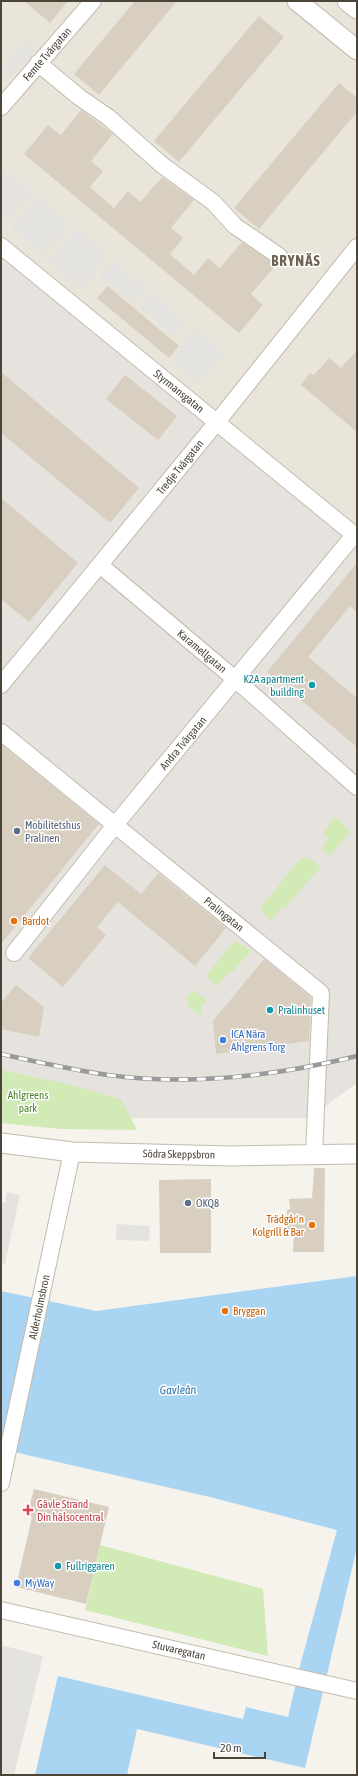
<svg xmlns="http://www.w3.org/2000/svg" width="358" height="1776" viewBox="0 0 358 1776" font-family="'Asap Condensed',sans-serif">
<rect width="100%" height="100%" fill="#f6f3ec"/>
<path fill="#eae5da" d="M 1,1 L 357,1 L 357,537 L 1,244 Z"/>
<path fill="#e6e2dd" d="M 1,254 L 213,427 L 357,549 L 357,1083 L 309,1118 L 113,1118 L 1,1112 Z"/>
<path fill="#d2eab5" d="M 335,817 L 350,832 L 330,856 L 322,850 L 328,838 L 323,833 Z
M 307,858 L 321,866 L 286,907 L 281,908 L 272,921 L 262,912 L 262,906 L 300,859 Z
M 237,942 L 251,951 L 233,971 L 229,972 L 218,986 L 208,979 L 207,974 L 232,944 Z
M 193,990 L 207,1000 L 200,1009 L 203,1013 L 200,1016 L 188,1006 L 186,997 Z
M 1,1070 L 63,1083 L 121,1099 L 137,1130 L 60,1129 L 1,1123 Z
M 100,1545 L 263,1589 L 268,1656 L 85,1610 Z"/>
<path fill="#e5e3e0" d="M 24,40 L 35,49 L 11,78 L 1,69 L 1,65 Z
M 1,167 L 32,192 L 6,224 L 1,219 Z
M 36,197 L 70,224 L 44,256 L 11,228 Z
M 75,228 L 108,256 L 82,289 L 49,261 Z
M 112,260 L 146,288 L 133,305 L 99,278 Z
M 151,293 L 185,320 L 172,335 L 139,306 Z
M 195,330 L 225,354 L 198,385 L 170,361 Z
M 7,1192 L 20,1195 L 5,1264 L 1,1263 L 1,1203 L 5,1203 Z
M 117,1224 L 150,1226 L 149,1241 L 116,1240 Z
M 1,1645 L 43,1656 L 14,1775 L 1,1775 Z"/>
<path fill="#a9d4f2" d="M 357,1276 L 357,1547 L 305,1768 L 137,1729 L 127,1775 L 35,1775 L 58,1676 L 243,1719 L 246,1707 L 288,1717 L 301,1662 L 337,1530 L 210,1497 L 1,1449 L 1,1291 L 96,1311 Z"/>
<path fill="#d8cfc1" d="M 24,1 L 68,1 L 50,23 Z
M 135,1 L 177,1 L 99,95 L 74,74 Z
M 259,16 L 284,37 L 179,162 L 154,141 Z
M 339,83 L 357,98 L 357,112 L 259,229 L 234,208 Z
M 81,110 L 113,134 L 91,161 L 103,171 L 90,187 L 114,208 L 128,191 L 140,202 L 162,177 L 194,200 L 171,228 L 183,238 L 170,254 L 194,275 L 208,258 L 220,268 L 242,242 L 276,265 L 251,294 L 263,305 L 239,333 L 24,154 L 48,125 L 61,135 Z
M 108,286 L 179,346 L 169,358 L 97,298 Z
M 357,350 L 357,432 L 301,385 L 310,373 L 314,375 L 329,358 L 341,368 Z
M 1,372 L 139,488 L 110,523 L 1,433 Z
M 125,375 L 177,416 L 158,440 L 106,399 Z
M 1,498 L 78,563 L 29,622 L 1,599 Z
M 357,563 L 357,612 L 350,606 L 308,657 L 357,698 L 357,747 L 267,672 Z
M 1,744 L 99,824 L 1,944 Z
M 105,865 L 141,894 L 158,873 L 226,928 L 195,966 L 118,902 L 97,927 L 106,935 L 63,987 L 28,958 Z
M 264,959 L 311,997 L 309,1041 L 216,1054 L 213,1021 Z
M 16,985 L 44,1007 L 39,1037 L 1,1029 L 1,1003 Z
M 314,1168 L 325,1168 L 324,1252 L 293,1252 L 294,1233 L 287,1232 L 287,1210 L 290,1209 L 289,1199 L 312,1198 Z
M 211,1179 L 211,1253 L 160,1253 L 159,1180 Z
M 34,1489 L 109,1507 L 86,1604 L 16,1587 L 32,1517 L 27,1515 Z"/>
<g fill="none" stroke-linecap="round" stroke-linejoin="round">
<defs>
<path id="minor" d="M 38,63 L 79,97 L 108,117 L 162,165 L 213,202 L 235,226 L 279,256
M 1,107 L 93,1
M 1,246 L 357,537
M 100,565 L 235,679 L 357,787
M 1,685 L 217,422 L 357,247
M 1,732 L 321,993 L 314,1155
M 14,953 L 115,825 L 354,535
M 1,1483 L 72,1152
M 1,1610 L 357,1691"/>
<path id="tertiary" d="M 297,1 L 357,50
M 347,1 L 357,9
M 1,1143 L 72,1152 L 230,1156 L 357,1154"/>
</defs>
<use href="#minor" stroke="#c2bbae" stroke-width="18"/>
<use href="#tertiary" stroke="#c2bbae" stroke-width="21"/>
<use href="#minor" stroke="#fff" stroke-width="16"/>
<use href="#tertiary" stroke="#fff" stroke-width="19"/>
<defs>
<path id="rail" d="M 1,1054 C 37,1062 72,1070 108,1075 C 191,1086 276,1076 357,1056"/>
</defs>
<use href="#rail" stroke="#9a9a9a" stroke-width="4.5"/>
<use href="#rail" stroke="#fff" stroke-width="3" stroke-dasharray="9" stroke-linecap="butt"/>
</g>
<g fill="#0f9aa8" stroke="#fff" stroke-width="1.5">
<circle cx="312" cy="685" r="4"/>
<circle cx="270" cy="1010" r="4"/>
<circle cx="58" cy="1566" r="4"/>
</g>
<g fill="#5c6f8a" stroke="#fff" stroke-width="1.5">
<circle cx="17" cy="831" r="4"/>
<circle cx="188" cy="1203" r="4"/>
</g>
<g fill="#e8710a" stroke="#fff" stroke-width="1.5">
<circle cx="14" cy="921" r="4"/>
<circle cx="312" cy="1225" r="4"/>
<circle cx="225" cy="1311" r="4"/>
</g>
<g fill="#3f7fe0" stroke="#fff" stroke-width="1.5">
<circle cx="223" cy="1040" r="4"/>
<circle cx="17" cy="1583" r="4"/>
</g>
<path fill="#e0444e" stroke="#fff" stroke-width="1.5" d="M26 1504h4v4h4v4h-4v4h-4v-4h-4v-4h4z"/>
<g text-anchor="middle" dominant-baseline="central" stroke-width="3" stroke-linejoin="round" paint-order="stroke">
<g font-size="11" fill="#4b4439" stroke="#fff">
<text transform="translate(47 54) rotate(-49)">Femte Tvärgatan</text>
<text transform="translate(179 391) rotate(39)">Styrmansgatan</text>
<text transform="translate(180 467) rotate(-51)">Tredje Tvärgatan</text>
<text transform="translate(202 651) rotate(40)">Karamellgatan</text>
<text transform="translate(183 743) rotate(-50)">Andra Tvärgatan</text>
<text transform="translate(224 914) rotate(39)">Pralingatan</text>
<text transform="translate(179 1154) rotate(1)">Södra Skeppsbron</text>
<text transform="translate(39 1307) rotate(-78)">Alderholmsbron</text>
<text transform="translate(179 1650) rotate(13)">Stuvaregatan</text>
</g>
<g font-size="11" fill="#0d838f" stroke="#fff" text-anchor="start">
<text x="304" y="679" text-anchor="end">K2A apartment<tspan x="304" dy="13">building</tspan></text>
<text x="278" y="1010">Pralinhuset</text>
<text x="66" y="1566">Fullriggaren</text>
</g>
<g font-size="11" fill="#4e5e75" stroke="#fff" text-anchor="start">
<text x="25" y="825">Mobilitetshus<tspan x="25" dy="13">Pralinen</tspan></text>
<text x="196" y="1203">OKQ8</text>
</g>
<g font-size="11" fill="#c56008" stroke="#fff" text-anchor="start">
<text x="22" y="921">Bardot</text>
<text x="304" y="1219" text-anchor="end">Trädgår'n<tspan x="304" dy="13">Kolgrill &amp; Bar</tspan></text>
<text x="233" y="1311">Bryggan</text>
</g>
<g font-size="11" fill="#366cbe" stroke="#fff" text-anchor="start">
<text x="231" y="1034">ICA Nära<tspan x="231" dy="13">Ahlgrens Torg</tspan></text>
<text x="25" y="1583">MyWay</text>
</g>
<g font-size="11" fill="#4a7f2a" stroke="#fff">
<text x="28" y="1095">Ahlgreens<tspan x="28" dy="13">park</tspan></text>
</g>
<g font-size="11" fill="#be3a42" stroke="#fff" text-anchor="start">
<text x="37" y="1504">Gävle Strand<tspan x="37" dy="13">Din hälsocentral</tspan></text>
</g>
<g font-size="12" font-style="italic" fill="#2e7ab2" stroke="#fff">
<text transform="translate(178 1390) rotate(-1)">Gavleån</text>
</g>
<g font-size="15" font-weight="bold" letter-spacing="1" fill="#6e6250" stroke="#fff">
<text x="296" y="260">BRYNÄS</text>
</g>
</g>
<rect width="358" height="1776" fill="none" stroke="#4b4439" stroke-width="4"/>
<path d="M214 1752v6h51v-6" fill="none" stroke="#4b4439" stroke-width="2"/>
<text x="220" y="1752" font-size="12" fill="#4b4439" stroke="#ffffff" stroke-width="3" paint-order="stroke">20 m</text>
</svg>
